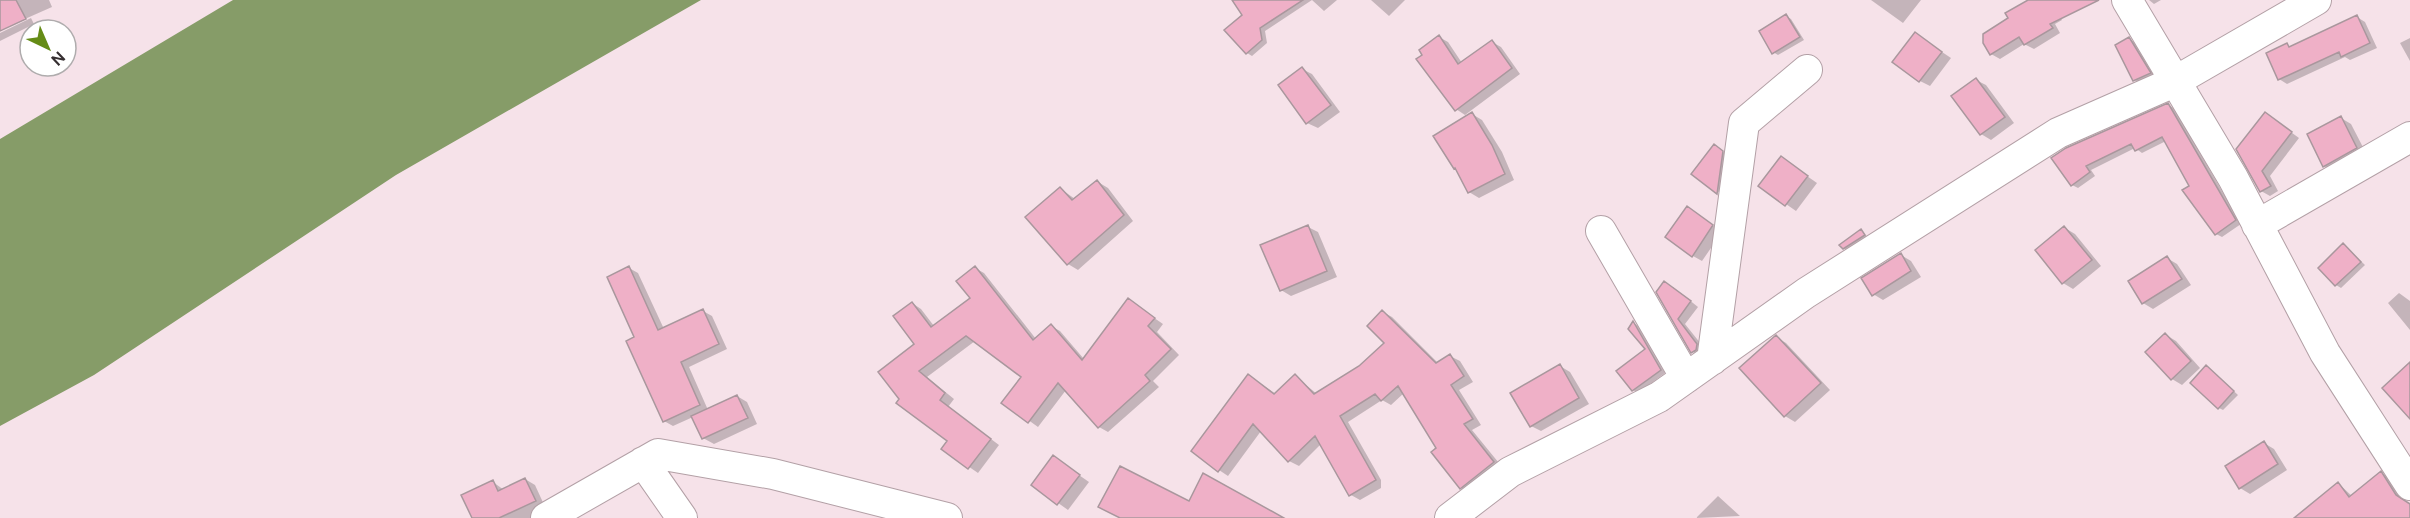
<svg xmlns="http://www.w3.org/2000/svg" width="2410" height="518" viewBox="0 0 2410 518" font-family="'DM Sans',sans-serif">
<rect width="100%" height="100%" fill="#f6e2e9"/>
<path fill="#869c68" d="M 233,0 L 701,0 L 396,175 L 94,375 L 0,426 L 0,139 Z"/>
<path fill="#0003" d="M 0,0 L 49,0 L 52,7 L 0,30 Z
M 1234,0 L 1337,0 L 1324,11 L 1312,0 L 1265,31 L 1267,43 L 1252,56 L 1247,53 L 1244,15 Z
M 1371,0 L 1405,0 L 1389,16 Z
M 1871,0 L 1921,0 L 1903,23 Z
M 2031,0 L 2046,0 L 2052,4 L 2062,20 L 2055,24 L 2060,33 L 2034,49 L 2024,44 L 2000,59 L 1991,54 L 2010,19 Z
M 2149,0 L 2161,0 L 2154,4 Z
M 1786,16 L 1791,19 L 1804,40 L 1778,55 L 1773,52 Z
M 2357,17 L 2365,22 L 2377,48 L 2350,60 L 2345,57 L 2287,84 L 2279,79 L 2287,45 L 2291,47 Z
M 31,18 L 34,24 L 0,41 L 0,33 Z
M 1915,34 L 1951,58 L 1930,86 L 1920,81 Z
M 1439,37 L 1448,42 L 1462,63 L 1492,42 L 1501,47 L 1520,74 L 1465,115 L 1456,109 Z
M 2410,38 L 2410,61 L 2400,43 Z
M 2129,39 L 2139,45 L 2160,79 L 2145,86 L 2135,80 Z
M 1302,69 L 1312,74 L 1340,112 L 1318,128 L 1307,123 Z
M 1976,80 L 1986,85 L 2014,123 L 1991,140 L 1981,134 Z
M 2168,105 L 2174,108 L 2241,224 L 2222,237 L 2216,234 L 2166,141 L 2142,153 L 2135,148 L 2091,170 L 2095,176 L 2078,188 L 2072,185 L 2067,150 Z
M 1472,114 L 1482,120 L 1502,152 L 1514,180 L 1479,198 L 1469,192 L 1455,168 Z
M 2341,118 L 2351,124 L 2366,153 L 2334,171 L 2324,166 Z
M 2273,119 L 2299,138 L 2270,176 L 2278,191 L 2270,196 L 2261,191 L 2238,150 Z
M 1714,146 L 1732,158 L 1727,198 L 1693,174 Z
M 1781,158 L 1817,183 L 1796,211 L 1760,186 Z
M 1098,182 L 1108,188 L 1133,221 L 1078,270 L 1068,264 L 1061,189 L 1075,199 Z
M 1698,214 L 1722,232 L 1702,261 L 1693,256 Z
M 1308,227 L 1318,232 L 1337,277 L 1291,296 L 1281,290 Z
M 2065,228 L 2075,234 L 2101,266 L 2073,289 L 2063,283 L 2037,250 Z
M 1861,231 L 1869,238 L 1848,251 L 1844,248 Z
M 2344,245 L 2365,265 L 2341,288 L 2336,285 Z
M 1901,255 L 1911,261 L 1921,277 L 1883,300 L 1873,294 Z
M 2167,258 L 2177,264 L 2191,285 L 2153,309 L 2143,303 Z
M 629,268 L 638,273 L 664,329 L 703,311 L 712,316 L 727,349 L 689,367 L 708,410 L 737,396 L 747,402 L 757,424 L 714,444 L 703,438 L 693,417 L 673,426 L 664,421 L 636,338 Z
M 975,268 L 984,273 L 1036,339 L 1051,326 L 1060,331 L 1084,359 L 1128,300 L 1163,324 L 1157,332 L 1179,355 L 1153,381 L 1159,387 L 1108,432 L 1099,427 L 1066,390 L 1038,427 L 1003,402 L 1023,376 L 975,341 L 927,377 L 954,399 L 948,407 L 999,445 L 978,473 L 943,449 L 949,441 L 901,399 L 916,345 L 912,303 L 921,309 L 934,326 L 972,298 Z
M 1673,287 L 1698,307 L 1685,324 L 1705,349 L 1701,356 L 1693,352 L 1658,292 Z
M 2399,293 L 2410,301 L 2410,330 L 2388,303 Z
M 1383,312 L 1392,317 L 1438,363 L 1450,356 L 1460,361 L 1473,382 L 1459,390 L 1481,425 L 1472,430 L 1503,468 L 1470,493 L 1461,488 L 1432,452 L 1437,445 L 1404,393 L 1391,405 L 1382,400 L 1348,422 L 1381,480 L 1381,488 L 1360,500 L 1351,495 L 1321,444 L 1299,466 L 1289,461 L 1261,431 L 1228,476 L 1219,470 L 1249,376 L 1276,394 L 1295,376 L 1317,394 L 1359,367 L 1386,343 Z
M 1634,323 L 1638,326 L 1665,373 L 1638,393 L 1633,390 L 1647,349 Z
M 2166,335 L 2176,341 L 2200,368 L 2182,385 L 2172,379 Z
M 1776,337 L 1786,343 L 1830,390 L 1795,422 L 1785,416 L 1741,368 Z
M 1560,366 L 1570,372 L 1589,404 L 1541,431 L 1531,426 Z
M 2211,370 L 2238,395 L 2223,410 L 2219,408 Z
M 2264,443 L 2274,449 L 2287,470 L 2250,494 L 2240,488 Z
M 1053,457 L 1089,482 L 1068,510 L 1033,485 Z
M 2381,473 L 2389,478 L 2404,501 L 2410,505 L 2410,518 L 2297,518 L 2339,484 L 2353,497 Z
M 525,479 L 535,485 L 546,509 L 530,518 L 473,518 L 493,482 L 504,490 Z
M 1718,496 L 1740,516 L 1696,518 Z"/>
<path fill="#efb0c7" stroke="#a9979d" stroke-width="1.5" d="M 0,0 L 16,0 L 26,19 L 0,31 Z
M 1232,0 L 1303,0 L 1260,28 L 1262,40 L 1246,54 L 1224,30 L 1242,15 Z
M 2028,0 L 2099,0 L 2050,24 L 2053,28 L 2024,45 L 2019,37 L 1990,55 L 1983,43 L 1983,34 L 2008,18 L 2005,13 Z
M 1786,14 L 1800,37 L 1772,54 L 1759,31 Z
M 2357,15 L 2370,43 L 2341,57 L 2339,52 L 2278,80 L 2266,53 L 2287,43 L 2289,47 Z
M 1915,32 L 1942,52 L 1919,82 L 1892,62 Z
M 1439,35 L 1458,64 L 1492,40 L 1512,68 L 1455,111 L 1416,59 L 1422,55 L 1419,50 Z
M 2129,37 L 2151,73 L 2133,81 L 2115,45 Z
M 1302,67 L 1331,105 L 1306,124 L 1278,85 Z
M 1976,78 L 2005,117 L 1980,135 L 1951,96 Z
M 2168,103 L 2236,220 L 2215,235 L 2182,190 L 2189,186 L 2162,137 L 2135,151 L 2131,144 L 2086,166 L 2090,172 L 2071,186 L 2051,158 L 2066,148 Z
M 1472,112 L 1492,145 L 1505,174 L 1468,193 L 1455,168 L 1454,169 L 1433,136 Z
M 2265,112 L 2292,132 L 2262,171 L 2271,186 L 2260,192 L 2236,149 Z
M 2341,116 L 2357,148 L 2323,167 L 2307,134 Z
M 1714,144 L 1723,151 L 1717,194 L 1691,174 Z
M 1781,156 L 1808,176 L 1785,206 L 1758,186 Z
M 1097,180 L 1124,215 L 1067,265 L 1025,217 L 1060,187 L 1072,200 Z
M 1687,206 L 1713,225 L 1692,257 L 1665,237 Z
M 1308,225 L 1327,271 L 1280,291 L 1260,245 Z
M 2064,226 L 2092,260 L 2062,284 L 2035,250 Z
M 1861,229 L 1865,235 L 1843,249 L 1839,245 Z
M 2343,243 L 2361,262 L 2335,286 L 2318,268 Z
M 1901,253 L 1911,271 L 1872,296 L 1861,278 Z
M 2167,256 L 2182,279 L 2142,304 L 2128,281 Z
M 629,266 L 658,330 L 703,309 L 719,344 L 681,362 L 700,405 L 663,422 L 626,341 L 634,337 L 607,277 Z
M 975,266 L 1033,340 L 1051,324 L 1082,360 L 1128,298 L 1155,318 L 1148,326 L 1171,349 L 1145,375 L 1150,381 L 1098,428 L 1058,383 L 1028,423 L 1001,403 L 1021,377 L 966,336 L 919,371 L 945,393 L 940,400 L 991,439 L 968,469 L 941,449 L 947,441 L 896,403 L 899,399 L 878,372 L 914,344 L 893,316 L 912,302 L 931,327 L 970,298 L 956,281 Z
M 1664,281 L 1691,301 L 1678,319 L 1697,344 L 1696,350 L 1691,353 L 1656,292 Z
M 1382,310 L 1436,363 L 1450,354 L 1464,376 L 1451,385 L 1473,419 L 1464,424 L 1494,462 L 1460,489 L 1431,452 L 1436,448 L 1398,386 L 1381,401 L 1375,394 L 1340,416 L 1376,480 L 1349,496 L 1315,436 L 1288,462 L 1253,424 L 1218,472 L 1191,451 L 1248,374 L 1274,394 L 1295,374 L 1314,394 L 1359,366 L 1384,343 L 1367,326 Z
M 1633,321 L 1661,370 L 1632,391 L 1616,371 L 1645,349 L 1628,329 Z
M 2165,333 L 2191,361 L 2171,380 L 2145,352 Z
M 1776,335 L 1821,383 L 1784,417 L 1739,368 Z
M 2410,362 L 2410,419 L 2382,388 Z
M 1560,364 L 1579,398 L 1530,427 L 1510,393 Z
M 2206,365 L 2234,391 L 2218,409 L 2190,383 Z
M 737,395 L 748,418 L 702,439 L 691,416 Z
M 2264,441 L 2278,464 L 2239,489 L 2225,466 Z
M 1053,455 L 1080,475 L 1057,505 L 1031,485 Z
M 1120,466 L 1189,501 L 1203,473 L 1284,518 L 1120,518 L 1098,507 Z
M 2381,471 L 2396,495 L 2410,504 L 2410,518 L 2294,518 L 2338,482 L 2349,497 Z
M 525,478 L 536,501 L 499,518 L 472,518 L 461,495 L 493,480 L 498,491 Z"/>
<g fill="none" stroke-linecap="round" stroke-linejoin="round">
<defs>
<path id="minor" d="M 2127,0 L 2233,178 L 2325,353 L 2410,485
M 2257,225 L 2410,137
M 1601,231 L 1686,378
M 1712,360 L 1744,123 L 1807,70
M 643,462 L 682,518
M 546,518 L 658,454 L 773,474 L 947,518
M 1450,518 L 1510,472 L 1659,397 L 1806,293 L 2058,133 L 2174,82 L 2316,0"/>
</defs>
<use href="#minor" stroke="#b3a0a6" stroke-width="32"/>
<use href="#minor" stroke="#fff" stroke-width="30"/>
</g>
<g transform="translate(48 48) rotate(136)"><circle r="28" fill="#ffffff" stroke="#afacad" stroke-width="1.5"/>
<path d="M0-4.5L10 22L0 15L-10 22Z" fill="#658c16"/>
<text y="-9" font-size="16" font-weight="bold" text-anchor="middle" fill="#362f31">N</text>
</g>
</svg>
